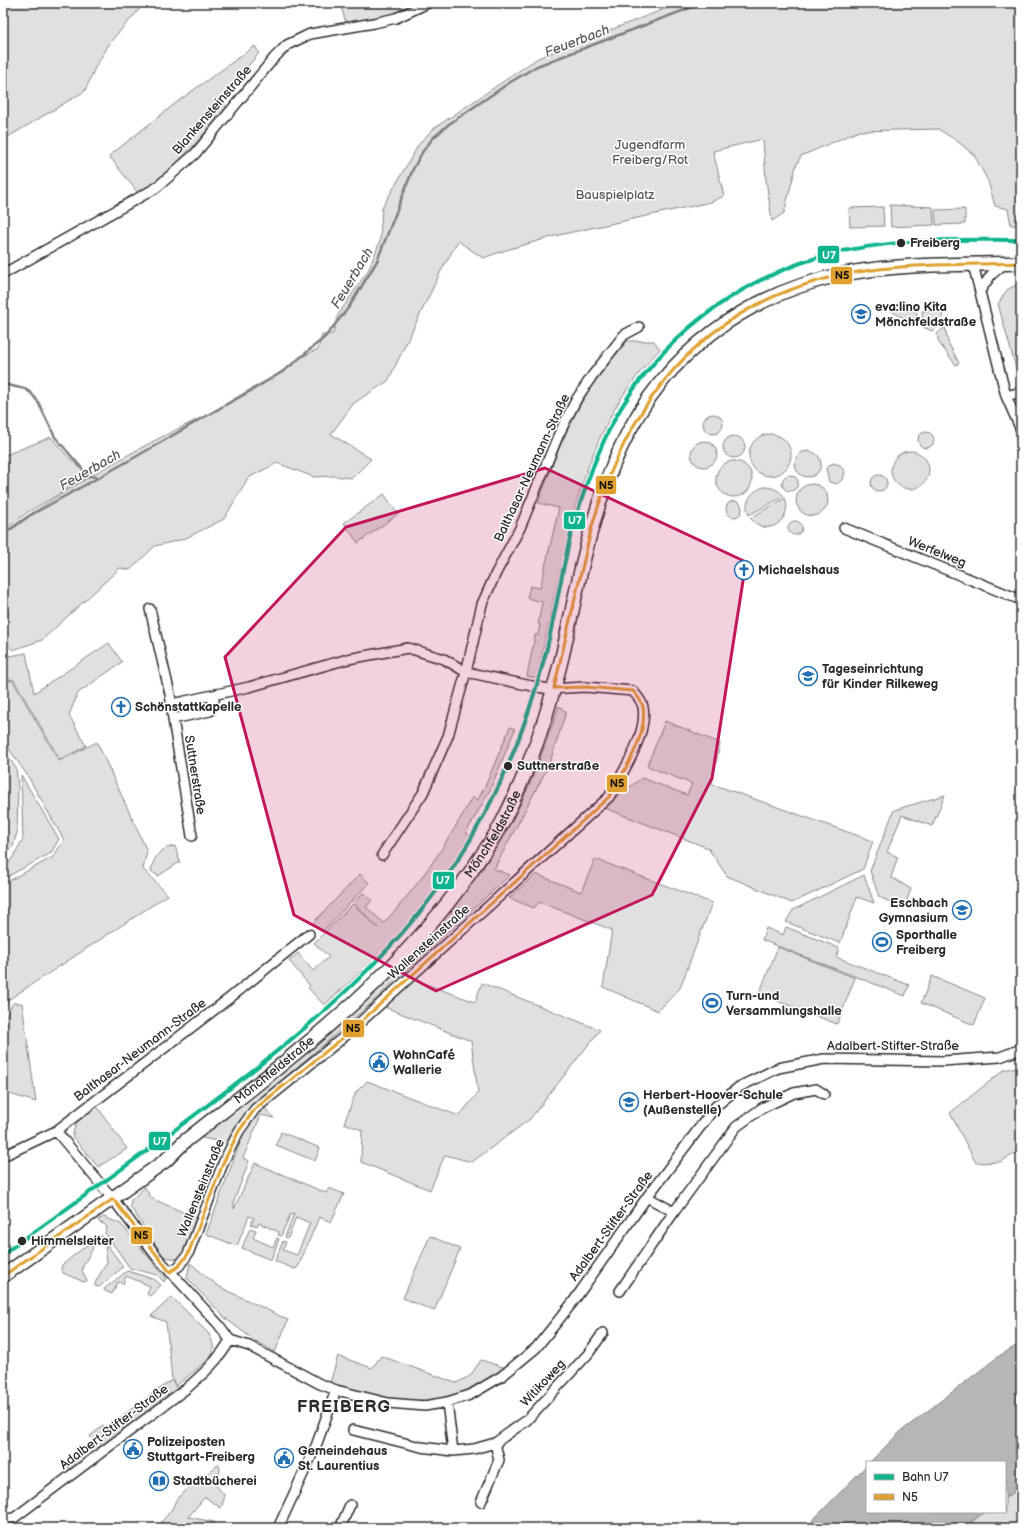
<svg xmlns="http://www.w3.org/2000/svg" width="1024" height="1531" viewBox="0 0 1024 1531" font-family="'Balsamiq Sans',sans-serif">
<rect width="100%" height="100%" fill="#fff"/>
<filter id="ink" filterUnits="userSpaceOnUse"><feTurbulence type="fractalNoise" baseFrequency=".025" numOctaves="2"/><feDisplacementMap in="SourceGraphic" scale="8" xChannelSelector="R" yChannelSelector="G"/><feConvolveMatrix kernelMatrix="1 2 1 2 8 2 1 2 1" color-interpolation-filters="sRGB"/></filter>
<g filter="url(#ink)">
<path fill="#e0e0e0" stroke="#868686" d="M 3,3 L 145,3 L 111,41 L 95,68 L 85,91 L 3,140 Z
M 340,3 L 417,3 L 392,14 L 346,23 Z
M 680,3 L 1021,3 L 1021,226 L 1011,225 L 1008,209 L 995,206 L 988,181 L 974,155 L 957,141 L 938,129 L 859,131 L 801,156 L 796,166 L 784,213 L 772,221 L 766,180 L 763,141 L 759,140 L 713,151 L 724,196 L 711,202 L 559,235 L 506,250 L 483,258 L 458,241 L 441,271 L 388,381 L 354,403 L 331,434 L 371,459 L 352,478 L 334,476 L 314,477 L 277,463 L 248,478 L 224,519 L 184,539 L 155,546 L 130,570 L 120,568 L 42,640 L 13,650 L 3,641 L 3,630 L 9,613 L 3,606 L 3,533 C 46,502 91,475 137,450 C 175,429 216,412 254,390 C 276,377 294,359 318,349 L 322,335 L 333,334 L 338,315 L 369,269 L 380,241 L 382,208 L 419,144 L 433,129 L 538,58 Z
M 255,46 L 259,53 L 220,100 L 227,107 C 200,139 174,171 138,193 L 109,156 L 181,99 Z
M 890,205 L 933,207 L 934,225 L 891,227 Z
M 883,207 L 884,226 L 850,227 L 849,208 Z
M 965,209 L 965,224 L 936,225 L 935,210 Z
M 1021,282 L 1021,383 L 1020,383 L 998,304 L 1007,290 Z
M 891,308 L 917,311 L 917,323 L 905,319 L 890,310 Z
M 941,309 L 944,322 L 932,331 L 923,327 L 922,311 Z
M 945,327 L 948,342 L 959,363 L 956,365 L 939,343 L 937,334 Z
M 627,341 L 654,341 L 660,349 C 643,368 627,387 614,410 C 568,492 559,588 536,678 L 527,676 L 535,635 L 538,635 L 540,625 L 538,624 L 542,602 L 527,598 L 530,586 L 540,588 L 559,508 L 538,503 C 551,469 563,434 582,402 C 594,380 611,361 627,341 Z
M703 424a10 10 0 1 1 20 0a10 10 0 1 1-20 0Z
M918 440a8 8 0 1 1 16 0a8 8 0 1 1-16 0Z
M749 455a21 21 0 1 1 42 0a21 21 0 1 1-42 0Z
M723 447a11 11 0 1 1 22 0a11 11 0 1 1-22 0Z
M 51,437 C 63,451 75,466 91,475 L 28,512 L 3,531 L 3,456 Z
M691 454a13 13 0 1 1 26 0a13 13 0 1 1-26 0Z
M795 464a13 13 0 1 1 26 0a13 13 0 1 1-26 0Z
M891 470a19 19 0 1 1 38 0a19 19 0 1 1-38 0Z
M716 479a18 18 0 1 1 36 0a18 18 0 1 1-36 0Z
M 833,463 L 840,465 L 845,472 L 843,479 L 837,484 L 829,482 L 826,468 Z
M782 483a8 8 0 1 1 16 0a8 8 0 1 1-16 0Z
M871 483a8 8 0 1 1 16 0a8 8 0 1 1-16 0Z
M796 500a16 16 0 1 1 32 0a16 16 0 1 1-32 0Z
M 763,487 C 772,487 777,489 784,496 L 749,515 C 743,502 751,492 763,487 Z
M 384,494 L 398,514 L 358,543 L 344,523 Z
M 785,498 C 791,513 779,530 763,527 C 757,525 753,521 750,518 Z
M726 509a8 8 0 1 1 16 0a8 8 0 1 1-16 0Z
M788 528a7 7 0 1 1 14 0a7 7 0 1 1-14 0Z
M 109,643 L 122,662 L 78,693 L 69,715 L 86,746 L 60,760 L 14,680 L 3,678 L 3,652 L 5,657 L 26,653 L 34,693 Z
M 3,679 L 13,681 L 59,761 L 97,742 L 147,851 L 143,869 L 168,895 L 8,1000 L 3,1015 L 3,884 L 53,857 L 64,840 L 27,775 L 3,740 Z
M 559,706 L 566,712 L 549,765 L 494,869 L 510,875 L 367,1007 L 252,1106 L 237,1124 L 226,1143 L 198,1137 L 416,950 C 457,907 497,853 523,799 C 537,769 548,737 559,706 Z
M 665,721 L 720,743 L 712,784 L 873,841 L 863,869 L 792,903 L 727,876 L 708,848 L 602,807 L 642,778 L 687,795 L 692,784 L 647,766 Z
M 510,727 L 515,729 L 490,790 L 466,833 L 471,836 C 432,901 381,956 324,1005 L 308,988 L 310,986 L 289,961 L 298,953 L 313,971 L 329,957 L 314,943 L 353,904 L 378,928 L 354,903 L 363,893 L 372,900 L 366,907 L 384,923 C 419,885 448,843 472,797 L 478,800 L 486,784 Z
M 3,749 L 16,768 L 18,787 L 17,833 L 13,846 L 3,857 Z
M 21,775 L 59,839 L 51,853 L 3,879 L 3,868 L 10,862 L 23,839 Z
M 945,795 L 932,826 L 902,815 L 887,852 L 898,857 L 891,877 L 911,889 L 904,908 L 879,897 L 870,871 L 894,810 Z
M 175,846 L 180,862 L 158,876 L 151,871 C 154,856 160,848 175,846 Z
M 595,859 L 712,903 L 680,988 L 658,1011 L 603,987 L 612,930 L 539,902 L 534,908 L 509,898 L 536,874 L 581,892 Z
M 360,874 L 369,883 L 322,932 L 313,923 Z
M 864,875 L 874,903 L 857,897 L 840,943 L 786,922 L 793,910 Z
M 786,927 L 839,948 L 836,957 L 909,985 L 905,996 L 762,940 L 766,928 L 783,935 Z
M 778,947 L 855,978 L 837,1024 L 759,994 Z
M 932,976 L 985,998 L 974,1025 L 921,1003 Z
M 412,979 L 475,1002 L 482,983 L 600,1030 L 530,1119 L 472,1162 L 445,1155 L 430,1190 L 361,1162 L 362,1130 L 344,1123 L 356,1092 L 367,1081 L 459,1116 L 478,1093 L 471,1041 L 382,1006 Z
M 13,1003 L 22,1003 L 36,1102 L 3,1092 L 3,1021 Z
M 1021,1066 L 1021,1150 L 1000,1162 L 976,1163 L 950,1113 L 1004,1070 Z
M 94,1102 L 127,1149 L 98,1167 L 72,1136 L 79,1115 Z
M 264,1107 L 274,1118 L 261,1115 L 243,1158 L 249,1161 L 234,1201 L 234,1209 L 255,1163 L 326,1193 L 329,1188 L 344,1194 L 331,1222 L 319,1217 L 299,1265 L 297,1268 L 294,1269 L 275,1261 L 283,1241 L 286,1242 L 283,1250 L 297,1255 L 310,1223 L 296,1217 L 288,1238 L 285,1237 L 294,1213 L 290,1215 L 281,1236 L 278,1235 L 279,1232 L 259,1223 L 257,1226 L 251,1224 L 254,1218 L 249,1216 L 237,1246 L 206,1234 L 244,1132 L 259,1112 Z
M 281,1132 L 320,1148 L 315,1161 L 276,1145 Z
M 145,1187 L 151,1198 L 196,1218 L 183,1254 L 178,1259 L 164,1257 L 130,1206 L 131,1200 Z
M 104,1217 L 121,1224 L 166,1278 L 164,1282 L 157,1275 L 130,1268 L 105,1233 L 107,1227 L 104,1224 L 100,1223 L 98,1220 Z
M 250,1228 L 256,1230 L 253,1238 L 273,1247 L 277,1238 L 279,1239 L 271,1260 L 242,1248 Z
M 97,1236 L 102,1236 L 105,1241 L 104,1243 L 101,1245 L 97,1245 L 93,1239 Z
M 430,1236 L 460,1249 L 434,1311 L 403,1298 Z
M 87,1245 L 91,1245 L 93,1248 L 83,1266 L 82,1271 L 87,1281 L 84,1282 L 63,1273 L 61,1269 L 62,1265 Z
M 105,1246 L 108,1246 L 122,1265 L 122,1268 L 99,1287 L 95,1286 L 95,1283 L 107,1262 Z
M 190,1263 L 218,1286 L 288,1320 L 275,1352 L 254,1340 L 226,1319 L 187,1278 Z
M 127,1271 L 154,1279 L 161,1285 L 150,1296 L 147,1294 L 150,1286 L 126,1276 L 123,1284 L 118,1282 L 112,1294 L 105,1291 L 104,1289 Z
M 172,1297 L 209,1334 C 212,1340 215,1348 212,1355 C 209,1360 183,1380 176,1386 L 172,1379 L 166,1322 L 151,1316 Z
M 338,1356 L 372,1368 L 381,1356 L 456,1383 L 470,1376 L 481,1360 L 506,1368 C 493,1376 478,1387 463,1392 C 415,1409 376,1396 330,1383 Z
M 172,1380 L 177,1389 L 70,1469 L 67,1466 L 95,1444 L 90,1436 L 103,1426 L 106,1427 Z
M 219,1464 L 220,1471 L 215,1484 L 225,1496 L 221,1508 L 205,1497 L 188,1517 L 214,1522 L 212,1528 L 157,1528 L 172,1509 L 177,1498 Z
M 1021,1487 L 1021,1528 L 964,1528 L 984,1512 L 1005,1512 L 1005,1498 Z"/>
<path fill="#b6b6b6" stroke="#7e7e7e" d="M 1021,1343 L 1021,1487 L 1005,1498 L 1005,1462 L 870,1462 L 899,1433 L 999,1356 Z
M 867,1465 L 867,1512 L 984,1512 L 964,1528 L 805,1528 Z"/>
<g fill="none" stroke-linecap="round" stroke-linejoin="round">
<path stroke="#7e7e7e" stroke-width="2.5" d="M 3,384 L 25,389 L 31,393 L 38,402 L 55,437 L 85,472 L 91,476 L 99,478
M 3,535 L 29,516 L 132,459 L 284,371 L 325,337 L 349,307 L 377,261 L 413,169 L 423,151 L 433,138 L 449,124 L 509,83 L 537,66 L 703,3"/>
<defs>
<path id="street" d="M 973,264 L 1006,396 L 1021,430
M 3,274 L 156,188 L 195,154 L 274,58 L 287,45 L 310,34 L 374,23 L 396,18 L 428,3
M 980,291 L 991,275 L 1005,263
M 1006,396 L 1021,392
M 844,528 L 1021,600
M 150,609 L 170,694 L 173,719 L 210,711 L 216,694
M 173,719 L 192,836
M 382,855 L 423,793 L 448,736 L 466,672 L 482,604 L 496,573 L 520,528 L 558,436 L 576,400 L 592,376 L 624,335 L 639,327
M 309,934 L 231,997 L 56,1131 L 113,1199 L 157,1257 L 219,1325 L 230,1340 L 249,1346 L 320,1384 L 336,1390 L 388,1403 L 425,1406 L 447,1402 L 470,1395 L 502,1376 L 536,1348 L 573,1302 L 647,1197 L 716,1106 L 739,1087 L 778,1068 L 824,1059 L 943,1061 L 1000,1057 L 1021,1049
M 3,1156 L 56,1131
M 647,1197 L 674,1212
M 170,1272 L 179,1266 L 188,1254 L 224,1161 L 239,1131 L 255,1109 L 345,1036 L 609,797 C 622,774 648,734 643,707 C 642,701 636,695 633,691 L 585,687 L 549,689 L 532,686 L 466,672 L 444,659 L 408,648 L 348,659 L 249,687 L 172,704
M 620,1291 L 674,1212 L 736,1127 L 762,1108 L 794,1093 L 816,1089 L 824,1094
M 447,1402 L 453,1451
M 353,1430 L 421,1447 L 453,1451 L 474,1449 L 495,1443 L 527,1420 L 588,1354 L 603,1333
M 481,1502 L 499,1460 L 495,1443
M 3,1517 L 5,1519 L 14,1518 L 187,1388 C 204,1373 219,1360 230,1340
M 278,1528 L 316,1446 L 336,1390
M 340,1528 L 350,1505"/>
<g id="secondary">
<path id="s1" d="M 3,1276 L 165,1161 L 184,1142 C 287,1060 397,980 472,870 C 483,853 495,837 504,819 C 529,770 549,711 562,657 C 568,631 573,605 579,579 C 589,534 601,489 621,447 C 664,353 748,292 849,273 C 905,263 964,265 1021,263"/>
</g>
</defs>
<use href="#street" stroke="#2b2b2b" stroke-width="12"/>
<use href="#secondary" stroke="#2b2b2b" stroke-width="16"/>
<use href="#street" stroke="#fff" stroke-width="9"/>
<use href="#secondary" stroke="#fff" stroke-width="13"/>
<defs>
<path id="bus-1" d="M 3,1276 L 113,1199 L 170,1272 L 179,1266 L 188,1254 L 224,1161 L 239,1131 L 255,1109 L 345,1036 L 609,797 C 623,773 648,736 643,707 C 642,701 637,696 633,691 L 585,687 L 554,688 L 591,530 C 629,395 708,299 852,273 C 908,263 965,265 1021,263"/>
</defs>
<use href="#bus-1" stroke="#fff" stroke-width="6"/>
<use href="#bus-1" stroke="#dfa02f" stroke-width="3"/>
<defs>
<path id="rail-1" d="M 3,1254 C 71,1206 138,1158 204,1108 C 297,1038 389,963 454,866 C 497,801 527,727 546,652 C 555,615 561,576 570,538 C 582,494 597,448 621,408 C 670,328 751,271 843,251 C 901,239 962,239 1021,240"/>
</defs>
<use href="#rail-1" stroke="#fff" stroke-width="7"/>
<use href="#rail-1" stroke="#0eb48d" stroke-width="4"/>
</g>
</g>
<path fill="#c2185b" fill-opacity="0.2" stroke="#c2185b" stroke-width="3" stroke-linejoin="round" d="M 545,468 L 746,562 L 712,778 L 652,895 L 436,991 L 294,915 L 225,657 L 346,527 Z"/>
<defs>
<symbol id="school-ring" viewBox="-11 -11 22 22"><circle r="9.5" fill="#fff" stroke="#1f6fb2" stroke-width="1.5"/><path d="M0-5L7-2L0 1L-7-2ZM-4 1L0 2.5L4 1V4Q0 6-4 4Z" fill="#1f6fb2"/></symbol>
<symbol id="church-ring" viewBox="-11 -11 22 22"><circle r="9.5" fill="#fff" stroke="#1f6fb2" stroke-width="1.5"/><path d="M-1.2-6h2.4v3.5h3.3v2.4h-3.3V6h-2.4V-.1h-3.3v-2.4h3.3Z" fill="#1f6fb2"/></symbol>
<symbol id="stadium-ring" viewBox="-11 -11 22 22"><circle r="9.5" fill="#fff" stroke="#1f6fb2" stroke-width="1.5"/><path d="M0-5a6.5 5 0 1 0 0 10a6.5 5 0 1 0 0-10ZM-3.5-1.8h7v3.6h-7Z" fill="#1f6fb2"/></symbol>
<symbol id="civic-ring" viewBox="-11 -11 22 22"><circle r="9.5" fill="#fff" stroke="#1f6fb2" stroke-width="1.5"/><path d="M-.6-6.5H3V-4.5H.6V-3L4-1V1h2V6H-6V1h2V-1L-.6-3ZM-1.2 2.5V6h2.4V2.5Z" fill="#1f6fb2"/></symbol>
<symbol id="library-ring" viewBox="-11 -11 22 22"><circle r="9.5" fill="#fff" stroke="#1f6fb2" stroke-width="1.5"/><path d="M-6-4Q-3-5.5-.7-3.5V5Q-3 3-6 4ZM6-4Q3-5.5 .7-3.5V5Q3 3 6 4Z" fill="#1f6fb2"/></symbol>
</defs>
<g fill-rule="evenodd">
<use href="#school-ring" x="850" y="303" width="22" height="22"/>
<use href="#church-ring" x="733" y="559" width="22" height="22"/>
<use href="#school-ring" x="797" y="665" width="22" height="22"/>
<use href="#church-ring" x="110" y="696" width="22" height="22"/>
<use href="#school-ring" x="951" y="899" width="22" height="22"/>
<use href="#stadium-ring" x="871" y="931" width="22" height="22"/>
<use href="#stadium-ring" x="701" y="992" width="22" height="22"/>
<use href="#civic-ring" x="368" y="1051" width="22" height="22"/>
<use href="#school-ring" x="618" y="1091" width="22" height="22"/>
<use href="#civic-ring" x="122" y="1438" width="22" height="22"/>
<use href="#civic-ring" x="273" y="1447" width="22" height="22"/>
<use href="#library-ring" x="148" y="1470" width="22" height="22"/>
</g>
<g fill="#2b2b2b" stroke="#fff" stroke-width="1.5">
<circle cx="901" cy="243" r="5"/>
<circle cx="508" cy="766" r="5"/>
<circle cx="22" cy="1241" r="5"/>
</g>
<g text-anchor="middle" dominant-baseline="central" stroke-width="3" stroke-linejoin="round" paint-order="stroke">
<g font-size="13" fill="#2b2b2b" stroke="#fff">
<text transform="translate(212 110) rotate(-49)">Blankensteinstraße</text>
<text transform="translate(532 468) rotate(-65)">Balthasar-Neumann-Straße</text>
<text transform="translate(937 552) rotate(22)">Werfelweg</text>
<text transform="translate(195 775) rotate(81)">Suttnerstraße</text>
<text stroke="none"><textPath href="#s1" startOffset="665">Mönchfeldstraße</textPath></text>
<text transform="translate(429 942) rotate(-42)">Wallensteinstraße</text>
<text x="893" y="1046">Adalbert-Stifter-Straße</text>
<text transform="translate(140 1050) rotate(-37)">Balthasar-Neumann-Straße</text>
<text stroke="none"><textPath href="#s1" startOffset="341">Mönchfeldstraße</textPath></text>
<text transform="translate(201 1188) rotate(-68)">Wallensteinstraße</text>
<text transform="translate(611 1226) rotate(-54)">Adalbert-Stifter-Straße</text>
<text transform="translate(543 1383) rotate(-47)">Witikoweg</text>
<text transform="translate(114 1427) rotate(-37)">Adalbert-Stifter-Straße</text>
</g>
<g font-size="13" fill="#585858" stroke="#fff">
<text x="650" y="145">Jugendfarm<tspan x="650" dy="15">Freiberg/Rot</tspan></text>
<text x="615" y="195">Bauspielplatz</text>
</g>
<g font-size="13" font-weight="bold" fill="#2b2b2b" stroke="#fff" text-anchor="start">
<text x="910" y="243">Freiberg</text>
<text x="517" y="766">Suttnerstraße</text>
<text x="31" y="1241">Himmelsleiter</text>
</g>
<g font-size="13" font-weight="bold" fill="#2b2b2b" stroke="#fff" text-anchor="start">
<text x="875" y="307">eva:lino Kita<tspan x="875" dy="15">Mönchfeldstraße</tspan></text>
<text x="758" y="570">Michaelshaus</text>
<text x="822" y="669">Tageseinrichtung<tspan x="822" dy="15">für Kinder Rilkeweg</tspan></text>
<text x="135" y="707">Schönstattkapelle</text>
<text x="948" y="903" text-anchor="end">Eschbach<tspan x="948" dy="15">Gymnasium</tspan></text>
<text x="896" y="935">Sporthalle<tspan x="896" dy="15">Freiberg</tspan></text>
<text x="726" y="996">Turn-und<tspan x="726" dy="15">Versammlungshalle</tspan></text>
<text x="393" y="1055">WohnCafé<tspan x="393" dy="15">Wallerie</tspan></text>
<text x="643" y="1095">Herbert-Hoover-Schule<tspan x="643" dy="15">(Außenstelle)</tspan></text>
<text x="147" y="1442">Polizeiposten<tspan x="147" dy="15">Stuttgart-Freiberg</tspan></text>
<text x="298" y="1451">Gemeindehaus<tspan x="298" dy="15">St. Laurentius</tspan></text>
<text x="173" y="1481">Stadtbücherei</text>
</g>
<g font-size="14" font-style="italic" fill="#5c5c5c" stroke="#fff">
<text transform="translate(577 41) rotate(-21)">Feuerbach</text>
<text transform="translate(352 278) rotate(-59)">Feuerbach</text>
<text transform="translate(90 470) rotate(-30)">Feuerbach</text>
</g>
<g font-size="17" font-weight="bold" letter-spacing="1" fill="#2b2b2b" stroke="#fff">
<text x="344" y="1407">FREIBERG</text>
</g>
</g>
<g stroke="#fff" stroke-width="1.5">
<rect x="817" y="245" width="23" height="19" rx="4" fill="#0eb48d"/>
<rect x="830" y="266" width="23" height="19" rx="4" fill="#dfa02f"/>
<rect x="595" y="475" width="22" height="20" rx="4" fill="#dfa02f"/>
<rect x="563" y="511" width="23" height="19" rx="4" fill="#0eb48d"/>
<rect x="606" y="774" width="22" height="19" rx="4" fill="#dfa02f"/>
<rect x="432" y="871" width="23" height="19" rx="4" fill="#0eb48d"/>
<rect x="342" y="1019" width="23" height="19" rx="4" fill="#dfa02f"/>
<rect x="148" y="1131" width="23" height="20" rx="4" fill="#0eb48d"/>
<rect x="130" y="1226" width="23" height="19" rx="4" fill="#dfa02f"/>
</g>
<g font-size="11" text-anchor="middle" font-weight="bold" fill="#fff">
<text x="829" y="259">U7</text>
<text x="575" y="524">U7</text>
<text x="443" y="884">U7</text>
<text x="160" y="1145">U7</text>
</g>
<g font-size="11" text-anchor="middle" font-weight="bold" fill="#111">
<text x="842" y="279">N5</text>
<text x="606" y="489">N5</text>
<text x="617" y="787">N5</text>
<text x="353" y="1032">N5</text>
<text x="141" y="1239">N5</text>
</g>
<rect width="1024" height="1531" fill="none" stroke="#fff" stroke-width="16"/>
<rect x="8" y="8" width="1008" height="1515" fill="none" stroke="#2b2b2b" stroke-width="1.5" filter="url(#ink)"/>
<rect x="866" y="1461" width="140" height="52" fill="#ffffff" stroke="#aaaaaa"/>
<rect x="874" y="1474" width="20" height="6" fill="#0eb48d" stroke="#aaaaaa"/>
<text x="902" y="1481" font-size="12" fill="#2b2b2b">Bahn U7</text>
<rect x="874" y="1494" width="20" height="6" fill="#dfa02f" stroke="#aaaaaa"/>
<text x="902" y="1501" font-size="12" fill="#2b2b2b">N5</text>
</svg>
